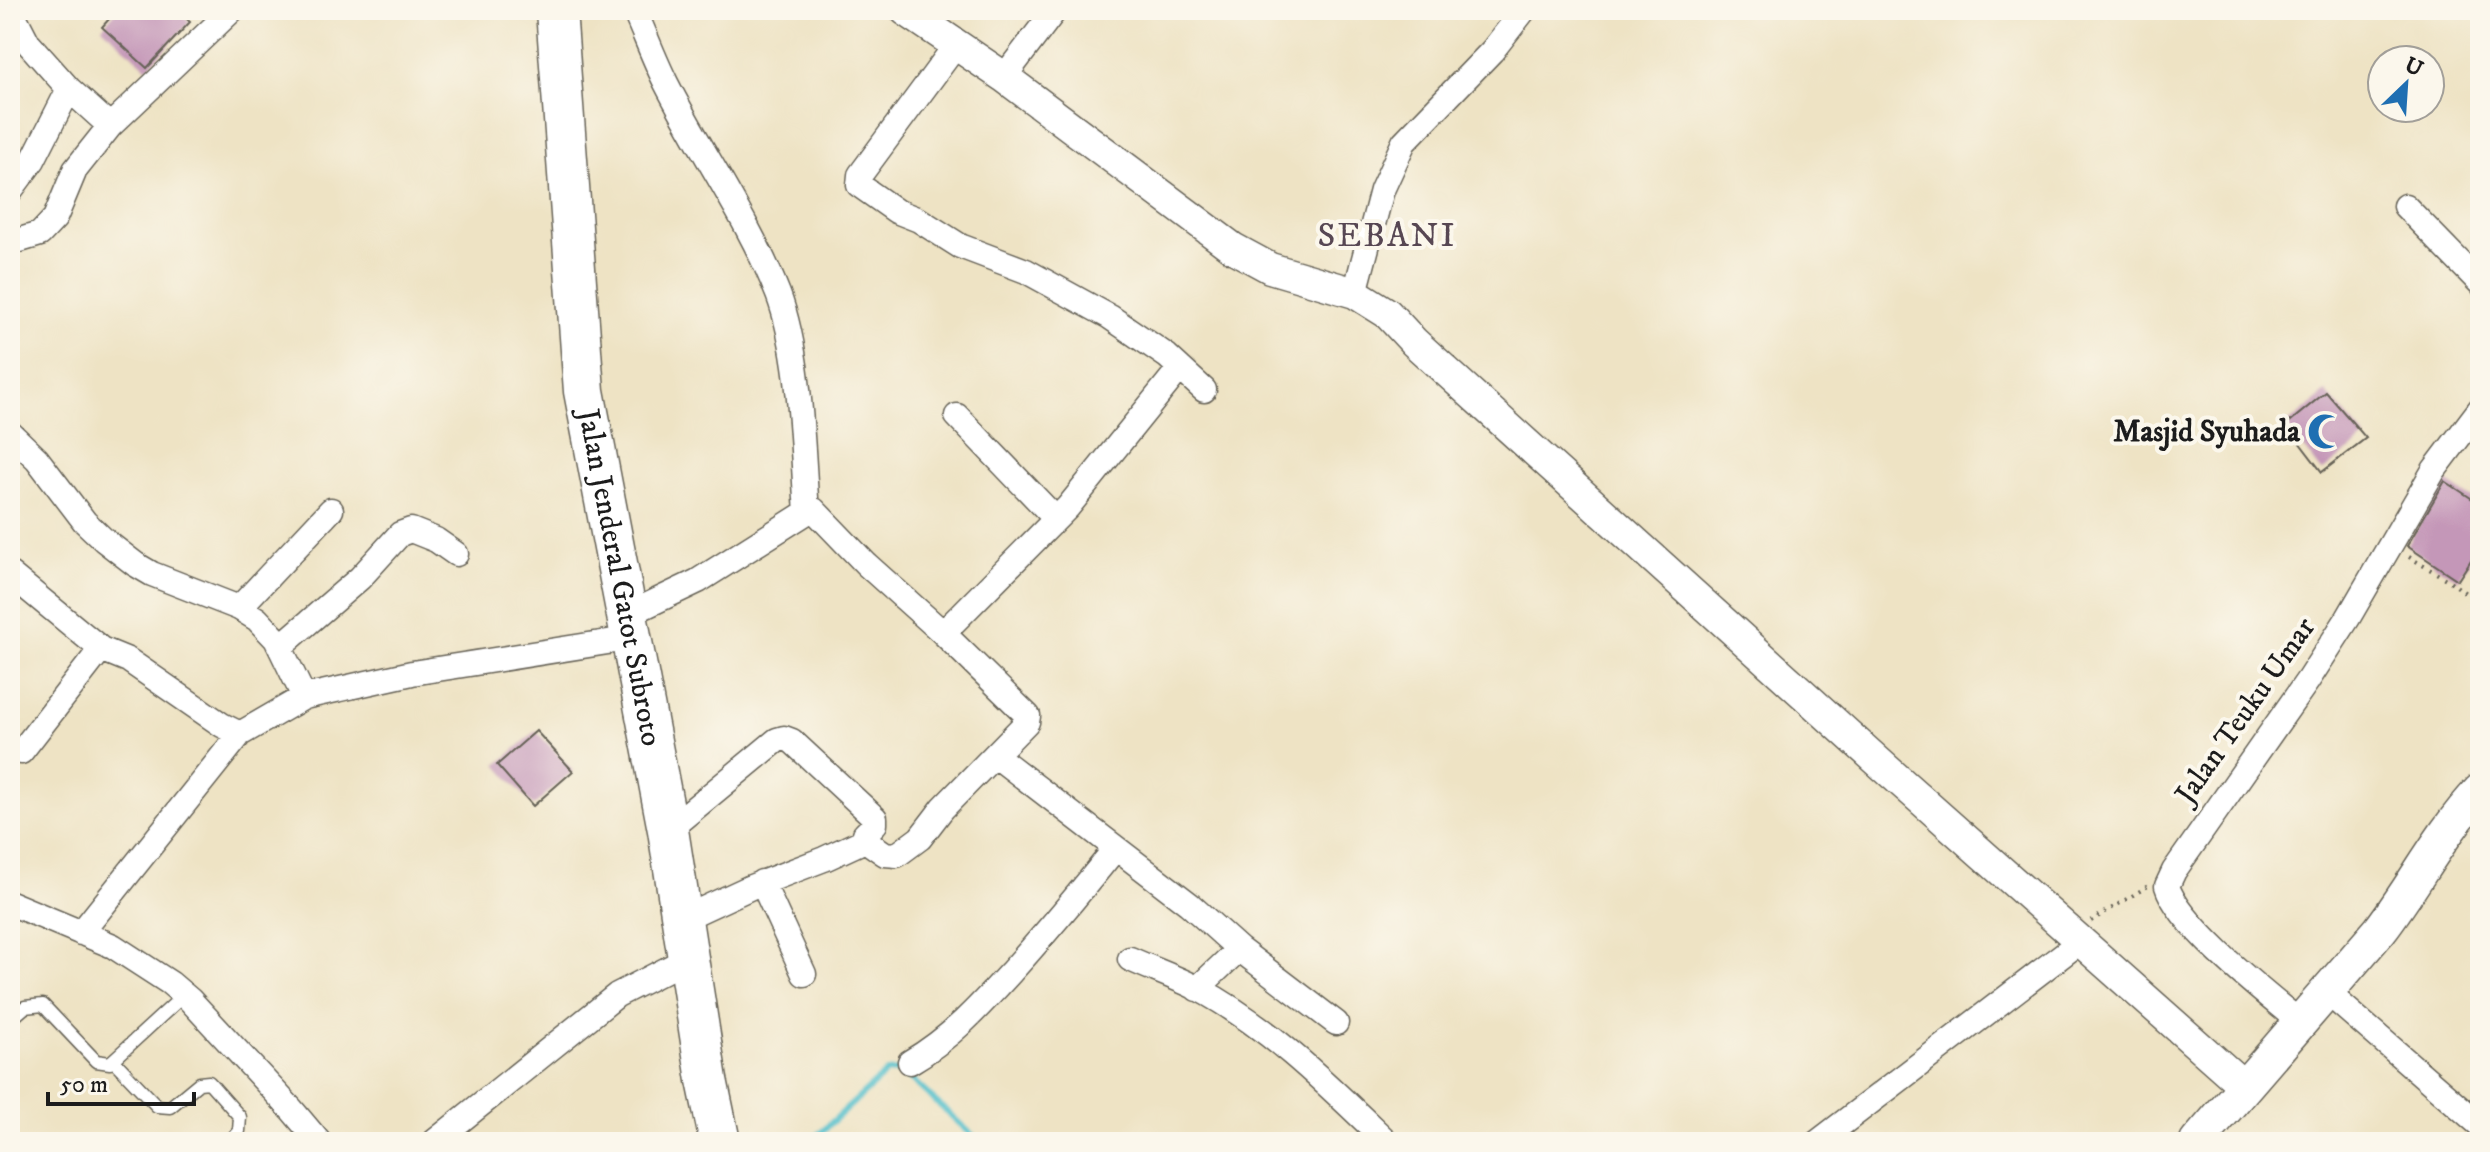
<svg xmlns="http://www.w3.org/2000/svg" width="2490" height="1152" viewBox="0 0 2490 1152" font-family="'IM FELL DW Pica',serif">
<rect width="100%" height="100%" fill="#fbf7ec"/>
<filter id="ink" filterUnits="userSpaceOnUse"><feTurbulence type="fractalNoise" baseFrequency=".0125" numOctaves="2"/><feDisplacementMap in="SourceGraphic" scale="16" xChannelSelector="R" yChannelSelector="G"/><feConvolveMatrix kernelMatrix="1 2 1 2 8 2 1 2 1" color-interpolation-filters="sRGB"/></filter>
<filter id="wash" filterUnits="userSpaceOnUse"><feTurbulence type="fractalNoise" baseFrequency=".006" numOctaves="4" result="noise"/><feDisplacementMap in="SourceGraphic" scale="32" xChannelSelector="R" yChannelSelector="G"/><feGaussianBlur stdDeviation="1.8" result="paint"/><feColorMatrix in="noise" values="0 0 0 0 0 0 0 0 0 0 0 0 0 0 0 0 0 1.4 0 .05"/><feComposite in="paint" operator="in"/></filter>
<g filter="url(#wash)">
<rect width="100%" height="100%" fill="#eee3c4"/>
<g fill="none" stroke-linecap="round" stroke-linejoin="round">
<path stroke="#52bfca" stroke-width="6" d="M 810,1142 L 887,1072 L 902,1071 L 980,1142"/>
</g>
<g id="blocks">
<path fill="#c497b8" d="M 117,10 L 178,10 L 190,22 L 147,68 L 102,27 Z
M 2326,392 L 2366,438 L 2322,472 L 2286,425 Z
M 2445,481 L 2480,504 L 2480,546 L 2458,580 L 2407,546 Z
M 536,731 L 573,771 L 533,806 L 497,765 Z"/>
</g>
</g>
<g filter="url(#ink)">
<use href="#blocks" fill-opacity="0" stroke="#666257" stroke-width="2"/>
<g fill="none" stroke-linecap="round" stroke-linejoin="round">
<defs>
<path id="service" d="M 10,1020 L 25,1007 L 43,1005 L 96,1061 L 110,1063 L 184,995
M 114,1061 L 157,1106 L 170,1107 L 199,1083 L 209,1082 L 240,1117 L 239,1131 L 229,1142"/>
<path id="minor" d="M 11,10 L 28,43 L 69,89 L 110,126
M 634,10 C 645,34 654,59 666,83 C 702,154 749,220 778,294 C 801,354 802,447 807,512
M 956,45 L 860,175 L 859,185 L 896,211 L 919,220 L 960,246 L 1026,271 L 1110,317 L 1167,356 L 1204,390
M 1004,77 L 1055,10
M 10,191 L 33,160 L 69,89
M 2405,206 L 2480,283
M 10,243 L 40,234 L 55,218 L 75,170 L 110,126 L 232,10
M 1355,293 L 1382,190 L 1404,142 L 1492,51 L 1524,10
M 957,416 L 1056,519
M 10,433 L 37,459 L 85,522 L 104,540 L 135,564 L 152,574 L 239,608 L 257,619 L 276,639 L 304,697
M 10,574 L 101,649 L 128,660 L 222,725 L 240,734 L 304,697 L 412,673 L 633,638
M 239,608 L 331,510
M 627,615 L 698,581 L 807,512 L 814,510 L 866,564 L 943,633 L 1028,716 L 1027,722 L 943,808 L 920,838 L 897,855 L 885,854 L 865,840 L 865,834 L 875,824 L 875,818 L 792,741 L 784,738 L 777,740 L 668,830
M 943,633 L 1068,507 L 1180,368
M 280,647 L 360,578 L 400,534 L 411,530 L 436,540 L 456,554
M 21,752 L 101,649
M 996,756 L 1189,904 L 1239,949 L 1336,1023
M 762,882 L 804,974
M 10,903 L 113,946 L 170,983 L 190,1000 L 292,1110 L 319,1142
M 682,919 L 751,887 L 824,859 L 865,840
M 81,933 L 240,734
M 1130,959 C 1152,969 1175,977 1197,988 C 1269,1026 1329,1086 1387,1142
M 1197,989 L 1239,949
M 2328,993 L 2480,1125
M 2301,1023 C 2267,995 2179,926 2167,886 L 2174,871 L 2308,680 L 2348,618 L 2434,470 L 2480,409
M 910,1062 C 951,1038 980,1006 1011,972 C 1047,932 1081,891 1115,849
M 434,1142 L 617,995 L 687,959
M 1818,1142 L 2082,940"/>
<path id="tertiary" d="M 905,10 L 1004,77 L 1233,248 L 1270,268 L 1355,293 L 1387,313 L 1414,342 L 1883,766 L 2245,1087"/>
<path id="secondary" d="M 2197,1142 L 2380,930 C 2416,883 2439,835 2480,791"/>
<g id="trunk">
<path id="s1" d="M 556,10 L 584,391 L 668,830 L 707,1080 L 720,1142"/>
</g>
</defs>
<use href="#service" stroke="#666257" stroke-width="15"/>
<use href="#minor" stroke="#666257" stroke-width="27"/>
<use href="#tertiary" stroke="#666257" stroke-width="33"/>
<use href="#secondary" stroke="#666257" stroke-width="37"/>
<use href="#trunk" stroke="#666257" stroke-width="43"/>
<path stroke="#666257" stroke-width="4" stroke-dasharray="2 6" stroke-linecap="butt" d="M 2409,557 L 2451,582 L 2480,604
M 2091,921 L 2148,886"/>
<use href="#service" stroke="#fff" stroke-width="12"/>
<use href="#minor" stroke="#fff" stroke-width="24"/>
<use href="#tertiary" stroke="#fff" stroke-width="30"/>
<use href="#secondary" stroke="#fff" stroke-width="34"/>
<use href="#trunk" stroke="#fff" stroke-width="40"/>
</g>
</g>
<defs>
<symbol id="mosque-bare" viewBox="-9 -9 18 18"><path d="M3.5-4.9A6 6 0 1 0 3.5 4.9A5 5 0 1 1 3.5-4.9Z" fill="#1f6fb2" stroke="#fbf7ec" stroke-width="2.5" paint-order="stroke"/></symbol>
</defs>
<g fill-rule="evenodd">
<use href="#mosque-bare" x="2300" y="406" width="51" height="51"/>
</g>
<g text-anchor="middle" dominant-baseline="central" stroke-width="8" stroke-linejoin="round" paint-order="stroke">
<g font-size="30" font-weight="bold" fill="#1c1c1c" stroke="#fbf7ec" text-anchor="end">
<text x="2300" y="432">Masjid Syuhada</text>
</g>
<g font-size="30" fill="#1c1c1c" stroke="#fbf7ec">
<text stroke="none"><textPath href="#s1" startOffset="572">Jalan Jenderal Gatot Subroto</textPath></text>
<text transform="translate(2246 711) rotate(-55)">Jalan Teuku Umar</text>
</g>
<g font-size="34" letter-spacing="2" fill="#574753" stroke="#fbf7ec">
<text x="1387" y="236">SEBANI</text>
</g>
</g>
<rect width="2490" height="1152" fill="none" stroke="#fbf7ec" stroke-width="40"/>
<g transform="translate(2406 84) rotate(25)"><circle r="38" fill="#fbf7ec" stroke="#a29f99" stroke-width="2"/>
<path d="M0-6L14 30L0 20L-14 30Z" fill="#1f6fb2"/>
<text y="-12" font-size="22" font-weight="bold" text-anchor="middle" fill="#1c1c1c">U</text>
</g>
<path d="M48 1092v12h146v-12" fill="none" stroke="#1c1c1c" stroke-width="4"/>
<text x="60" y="1092" font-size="24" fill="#1c1c1c" stroke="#fbf7ec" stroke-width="6" paint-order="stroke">50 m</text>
</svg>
